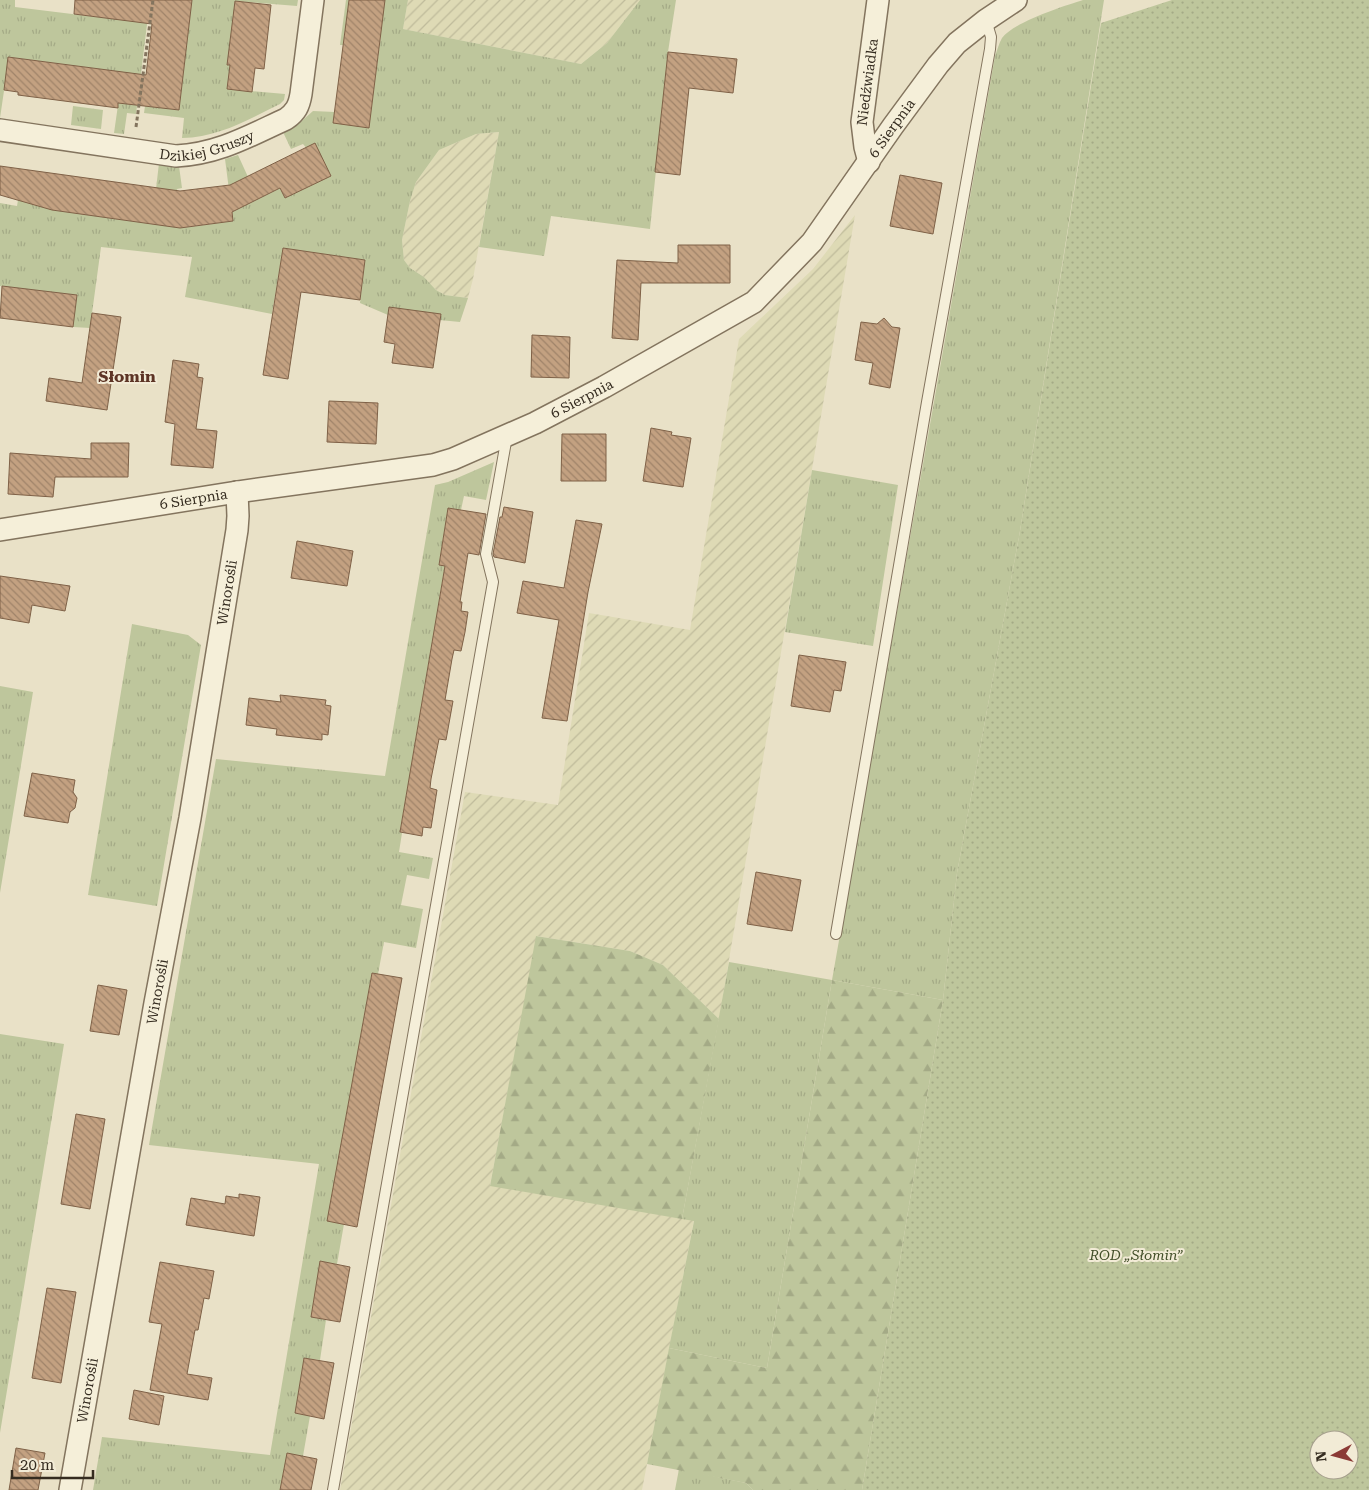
<svg xmlns="http://www.w3.org/2000/svg" width="1369" height="1490" viewBox="0 0 1369 1490" font-family="'Roboto Serif',serif">
<defs>
<pattern id="farmland-furrows" width="10" height="10" patternUnits="userSpaceOnUse" patternTransform="scale(1.25)"><rect width="10" height="10" fill="#dedab5"/><path d="M-1 1l2-2M0 10L10 0M9 11l2-2" fill="none" stroke="#bfbb9b"/></pattern>
<pattern id="grass-tufts" width="24" height="20" patternUnits="userSpaceOnUse" patternTransform="scale(1.25)"><rect width="24" height="20" fill="#bec69c"/><path d="M3 7l-1-3M5 7V3M7 7l1-3M15 17l-1-3M17 17v-4M19 17l1-3" fill="none" stroke="#a4aa86"/></pattern>
<pattern id="forest-firs" width="22" height="20" patternUnits="userSpaceOnUse" patternTransform="scale(1.25)"><rect width="22" height="20" fill="#bec69c"/><path d="M5 1l3.5 6h-7zM16 11l3.5 6h-7z" fill="#a4aa86"/></pattern>
<pattern id="garden-dots" width="8" height="8" patternUnits="userSpaceOnUse" patternTransform="scale(1.25)"><rect width="8" height="8" fill="#bec69c"/><path d="M2 2h.1M6 6h.1" fill="none" stroke="#a4aa86" stroke-width="1.8" stroke-linecap="round"/></pattern>
<pattern id="building-back-hatch" width="6" height="6" patternUnits="userSpaceOnUse" patternTransform="scale(1.25)"><rect width="6" height="6" fill="#c3a181"/><path d="M-1 5l2 2M0 0l6 6M5-1l2 2" fill="none" stroke="#9f8369"/></pattern>
</defs>
<rect width="100%" height="100%" fill="#e9e1c7"/>
<path fill="url(#farmland-furrows)" d="M 408,0 L 640,0 L 607,43 L 581,64 L 403,29 Z
M 499,132 L 473,279 L 468,298 L 445,295 L 436,290 L 424,277 L 410,268 L 404,260 L 402,240 L 410,201 L 416,182 L 439,150 L 476,134 Z
M 855,215 L 719,1019 L 663,965 L 630,951 L 537,936 L 490,1185 L 694,1220 L 642,1490 L 340,1490 L 465,792 L 558,805 L 589,613 L 690,630 L 739,339 L 813,269 Z"/>
<path fill="url(#grass-tufts)" d="M 0,0 L 15,0 L 15,7 L 113,19 L 150,0 L 136,114 L 127,113 L 124,134 L 114,133 L 121,84 L 107,70 L 9,57 L 0,118 Z
M 192,0 L 298,0 L 297,6 L 235,1 L 228,64 L 230,65 L 227,89 L 285,94 L 284,100 L 280,104 C 247,120 219,137 182,138 L 184,118 L 144,113 L 145,106 L 179,110 Z
M 346,0 L 349,0 L 348,8 L 383,13 L 385,0 L 408,0 L 403,29 L 581,64 L 607,43 L 640,0 L 676,0 L 668,52 L 650,229 L 551,216 L 544,256 L 479,247 L 499,132 L 476,134 L 439,150 L 416,182 L 410,201 L 402,240 L 404,260 L 410,268 L 424,277 L 436,290 L 445,295 L 468,298 L 460,322 L 388,315 L 360,303 L 365,260 L 283,248 L 272,314 L 185,297 L 192,257 L 101,247 L 90,328 L 73,327 L 77,295 L 0,286 L 0,203 L 17,206 L 19,194 L 53,199 L 53,210 L 152,224 L 159,163 L 179,166 L 182,188 L 177,189 L 182,228 L 233,221 L 225,159 L 238,155 L 258,199 L 280,188 L 285,198 L 330,176 L 303,144 L 291,149 L 283,132 L 296,126 L 313,111 L 335,112 L 334,123 L 369,127 L 381,35 L 345,30 L 343,45 L 340,45 Z
M 1083,0 L 1104,0 L 1020,531 L 957,873 L 943,1000 L 832,980 L 767,1368 L 669,1348 L 694,1221 L 682,1219 L 729,962 L 832,980 L 995,56 C 997,51 999,43 1002,38 C 1014,22 1064,6 1083,0 Z
M 73,106 L 103,110 L 101,129 L 71,125 Z
M 494,462 L 486,500 L 464,496 L 461,510 L 448,508 L 439,565 L 445,566 L 400,832 L 402,833 L 399,852 L 433,858 L 429,879 L 407,875 L 401,905 L 423,909 L 416,948 L 384,942 L 378,974 L 372,973 L 362,1028 L 344,1224 L 337,1264 L 320,1262 L 311,1317 L 326,1320 L 320,1360 L 304,1358 L 295,1413 L 310,1416 L 303,1456 L 281,1490 L 93,1490 L 102,1437 L 270,1455 L 319,1164 L 149,1145 L 216,759 L 385,776 L 435,485 L 448,482 Z
M 812,470 L 898,485 L 873,646 L 785,632 Z
M 132,624 L 188,635 L 201,645 L 157,906 L 88,895 Z
M 0,686 L 33,692 L 0,893 Z
M 0,1034 L 64,1044 L 0,1433 Z
M 679,1469 L 746,1483 L 753,1490 L 675,1490 Z"/>
<path fill="url(#forest-firs)" d="M 536,936 L 630,951 L 663,965 L 719,1019 L 682,1219 L 490,1186 Z
M 832,980 L 943,1000 L 862,1490 L 753,1490 L 746,1483 L 647,1464 L 669,1348 L 767,1368 Z"/>
<path fill="url(#garden-dots)" fill-rule="evenodd" d="M 1172,0 L 1369,0 L 1369,1490 L 862,1490 L 943,1000 L 957,873 L 1020,531 L 1101,23 ZM 1319,1440 L 1349,1440 L 1349,1470 L 1319,1470 Z"/>
<path fill="url(#building-back-hatch)" stroke="#7f6147" d="M 75,0 L 192,0 L 179,110 L 118,103 L 118,108 L 18,95 L 18,92 L 4,90 L 8,57 L 146,75 L 152,24 L 74,14 Z
M 349,0 L 385,0 L 369,128 L 333,123 Z
M 235,1 L 271,5 L 264,69 L 255,68 L 252,92 L 227,89 L 230,65 L 227,65 Z
M 668,52 L 737,59 L 733,93 L 689,88 L 680,175 L 655,172 Z
M 315,143 L 331,176 L 285,198 L 280,188 L 232,212 L 233,221 L 180,228 L 52,210 L 0,195 L 0,166 L 180,191 L 230,185 Z
M 900,175 L 942,183 L 933,234 L 890,226 Z
M 678,245 L 730,245 L 730,283 L 641,283 L 638,340 L 612,338 L 617,260 L 678,263 Z
M 283,248 L 365,260 L 360,300 L 301,292 L 288,379 L 263,375 Z
M 2,286 L 77,295 L 73,327 L 0,318 Z
M 389,307 L 441,314 L 433,368 L 392,363 L 395,344 L 384,342 Z
M 92,313 L 121,317 L 107,410 L 46,401 L 49,378 L 82,383 Z
M 884,318 L 892,327 L 900,328 L 890,388 L 869,384 L 873,363 L 855,360 L 861,322 L 877,324 Z
M 532,335 L 570,337 L 569,378 L 531,377 Z
M 173,360 L 199,364 L 197,377 L 203,378 L 196,429 L 217,431 L 213,468 L 171,465 L 175,424 L 165,422 Z
M 329,401 L 378,403 L 376,444 L 327,442 Z
M 651,428 L 672,432 L 671,435 L 691,438 L 683,487 L 643,481 Z
M 562,434 L 606,434 L 606,481 L 561,481 Z
M 91,443 L 129,443 L 128,477 L 55,477 L 53,497 L 8,494 L 10,453 L 91,459 Z
M 504,507 L 533,512 L 525,563 L 494,557 L 493,554 L 500,517 L 502,517 Z
M 448,508 L 486,514 L 479,555 L 468,553 L 460,602 L 462,602 L 461,611 L 468,612 L 465,632 L 461,651 L 454,650 L 452,659 L 445,700 L 453,701 L 446,740 L 439,739 L 431,779 L 430,788 L 437,790 L 431,828 L 423,827 L 422,836 L 400,832 L 445,566 L 439,565 Z
M 576,520 L 602,524 L 588,592 L 567,721 L 542,718 L 559,620 L 517,613 L 523,581 L 564,588 Z
M 297,541 L 353,551 L 347,586 L 291,578 Z
M 0,576 L 70,586 L 65,611 L 32,605 L 29,623 L 0,618 Z
M 799,655 L 846,662 L 841,691 L 834,690 L 830,712 L 791,706 Z
M 280,695 L 326,700 L 325,705 L 331,706 L 328,735 L 322,734 L 322,740 L 276,735 L 277,729 L 246,725 L 249,698 L 281,702 Z
M 32,773 L 75,780 L 73,792 L 77,798 L 75,808 L 70,812 L 68,823 L 24,816 Z
M 756,872 L 801,880 L 792,931 L 747,924 Z
M 372,973 L 402,978 L 357,1227 L 327,1221 Z
M 98,985 L 127,990 L 119,1035 L 90,1031 Z
M 76,1114 L 105,1119 L 90,1209 L 61,1204 Z
M 239,1194 L 260,1197 L 254,1236 L 186,1225 L 191,1198 L 225,1204 L 226,1196 L 239,1198 Z
M 320,1261 L 350,1267 L 340,1322 L 311,1317 Z
M 160,1262 L 214,1271 L 209,1299 L 204,1298 L 198,1330 L 195,1330 L 187,1374 L 212,1378 L 208,1400 L 150,1390 L 162,1324 L 149,1322 Z
M 47,1288 L 76,1292 L 61,1383 L 32,1378 Z
M 304,1358 L 334,1363 L 324,1419 L 295,1413 Z
M 134,1390 L 164,1396 L 159,1425 L 129,1419 Z
M 16,1448 L 45,1453 L 38,1490 L 9,1490 Z
M 287,1453 L 317,1459 L 311,1490 L 280,1490 Z"/>
<g fill="none" stroke-linecap="round" stroke-linejoin="round">
<defs>
<path id="lane" d="M 836,934 L 927,402 L 990,49 L 991,37 L 986,20
M 333,1490 L 493,582 L 486,554 L 507,436"/>
<g id="street">
<path id="s1" d="M 0,130 L 176,156 C 218,154 249,136 286,119 C 296,112 299,106 301,94 L 313,0"/>
<path id="s2" d="M 869,162 L 865,147 L 862,122 L 878,0"/>
<path id="s3" d="M 0,530 L 237,492 L 433,465 L 453,459 L 535,423 L 604,387 L 754,302 L 812,242 L 893,126 L 938,65 L 957,43 L 986,20 L 1016,0"/>
<path id="s4" d="M 70,1490 L 155,1003 L 190,818 L 237,530 L 238,516 L 237,492"/>
</g>
</defs>
<use href="#lane" stroke="#83745e" stroke-width="12"/>
<use href="#street" stroke="#83745e" stroke-width="24"/>
<path stroke="#83745e" stroke-width="3" stroke-dasharray="4 2.5" stroke-linecap="butt" d="M 136,127 L 153,0"/>
<use href="#lane" stroke="#f5efd9" stroke-width="10"/>
<use href="#street" stroke="#f5efd9" stroke-width="21"/>
</g>
<g text-anchor="middle" dominant-baseline="central" stroke-width="4" stroke-linejoin="round" paint-order="stroke">
<g font-size="14" fill="#352c20" stroke="#f2ebd6">
<text stroke="none"><textPath href="#s2" startOffset="81">Niedźwiadka</textPath></text>
<text stroke="none"><textPath href="#s3" startOffset="1021">6 Sierpnia</textPath></text>
<text stroke="none"><textPath href="#s1" startOffset="210">Dzikiej Gruszy</textPath></text>
<text stroke="none"><textPath href="#s3" startOffset="601">6 Sierpnia</textPath></text>
<text stroke="none"><textPath href="#s3" startOffset="196">6 Sierpnia</textPath></text>
<text stroke="none"><textPath href="#s4" startOffset="911">Winorośli</textPath></text>
<text stroke="none"><textPath href="#s4" startOffset="506">Winorośli</textPath></text>
<text stroke="none"><textPath href="#s4" startOffset="101">Winorośli</textPath></text>
</g>
<g font-size="14" font-style="italic" fill="#434f29" stroke="#f2ebd6">
<text x="1136" y="1255">ROD „Słomin”</text>
</g>
<g font-size="16" font-weight="bold" fill="#5d3425" stroke="#f2ebd6">
<text x="127" y="376">Słomin</text>
</g>
</g>
<g transform="translate(1334 1455) rotate(264)"><circle r="24" fill="#f2ebd6" stroke="#a69f8d"/>
<path d="M0-4L9 19L0 12L-9 19Z" fill="#8b3a35"/>
<text y="-8" font-size="14" font-weight="bold" text-anchor="middle" fill="#352c20">N</text>
</g>
<path d="M12 1470v8h81v-8" fill="none" stroke="#352c20" stroke-width="2.5"/>
<text x="20" y="1470" font-size="15" fill="#352c20" stroke="#f2ebd6" stroke-width="4" paint-order="stroke">20 m</text>
</svg>
